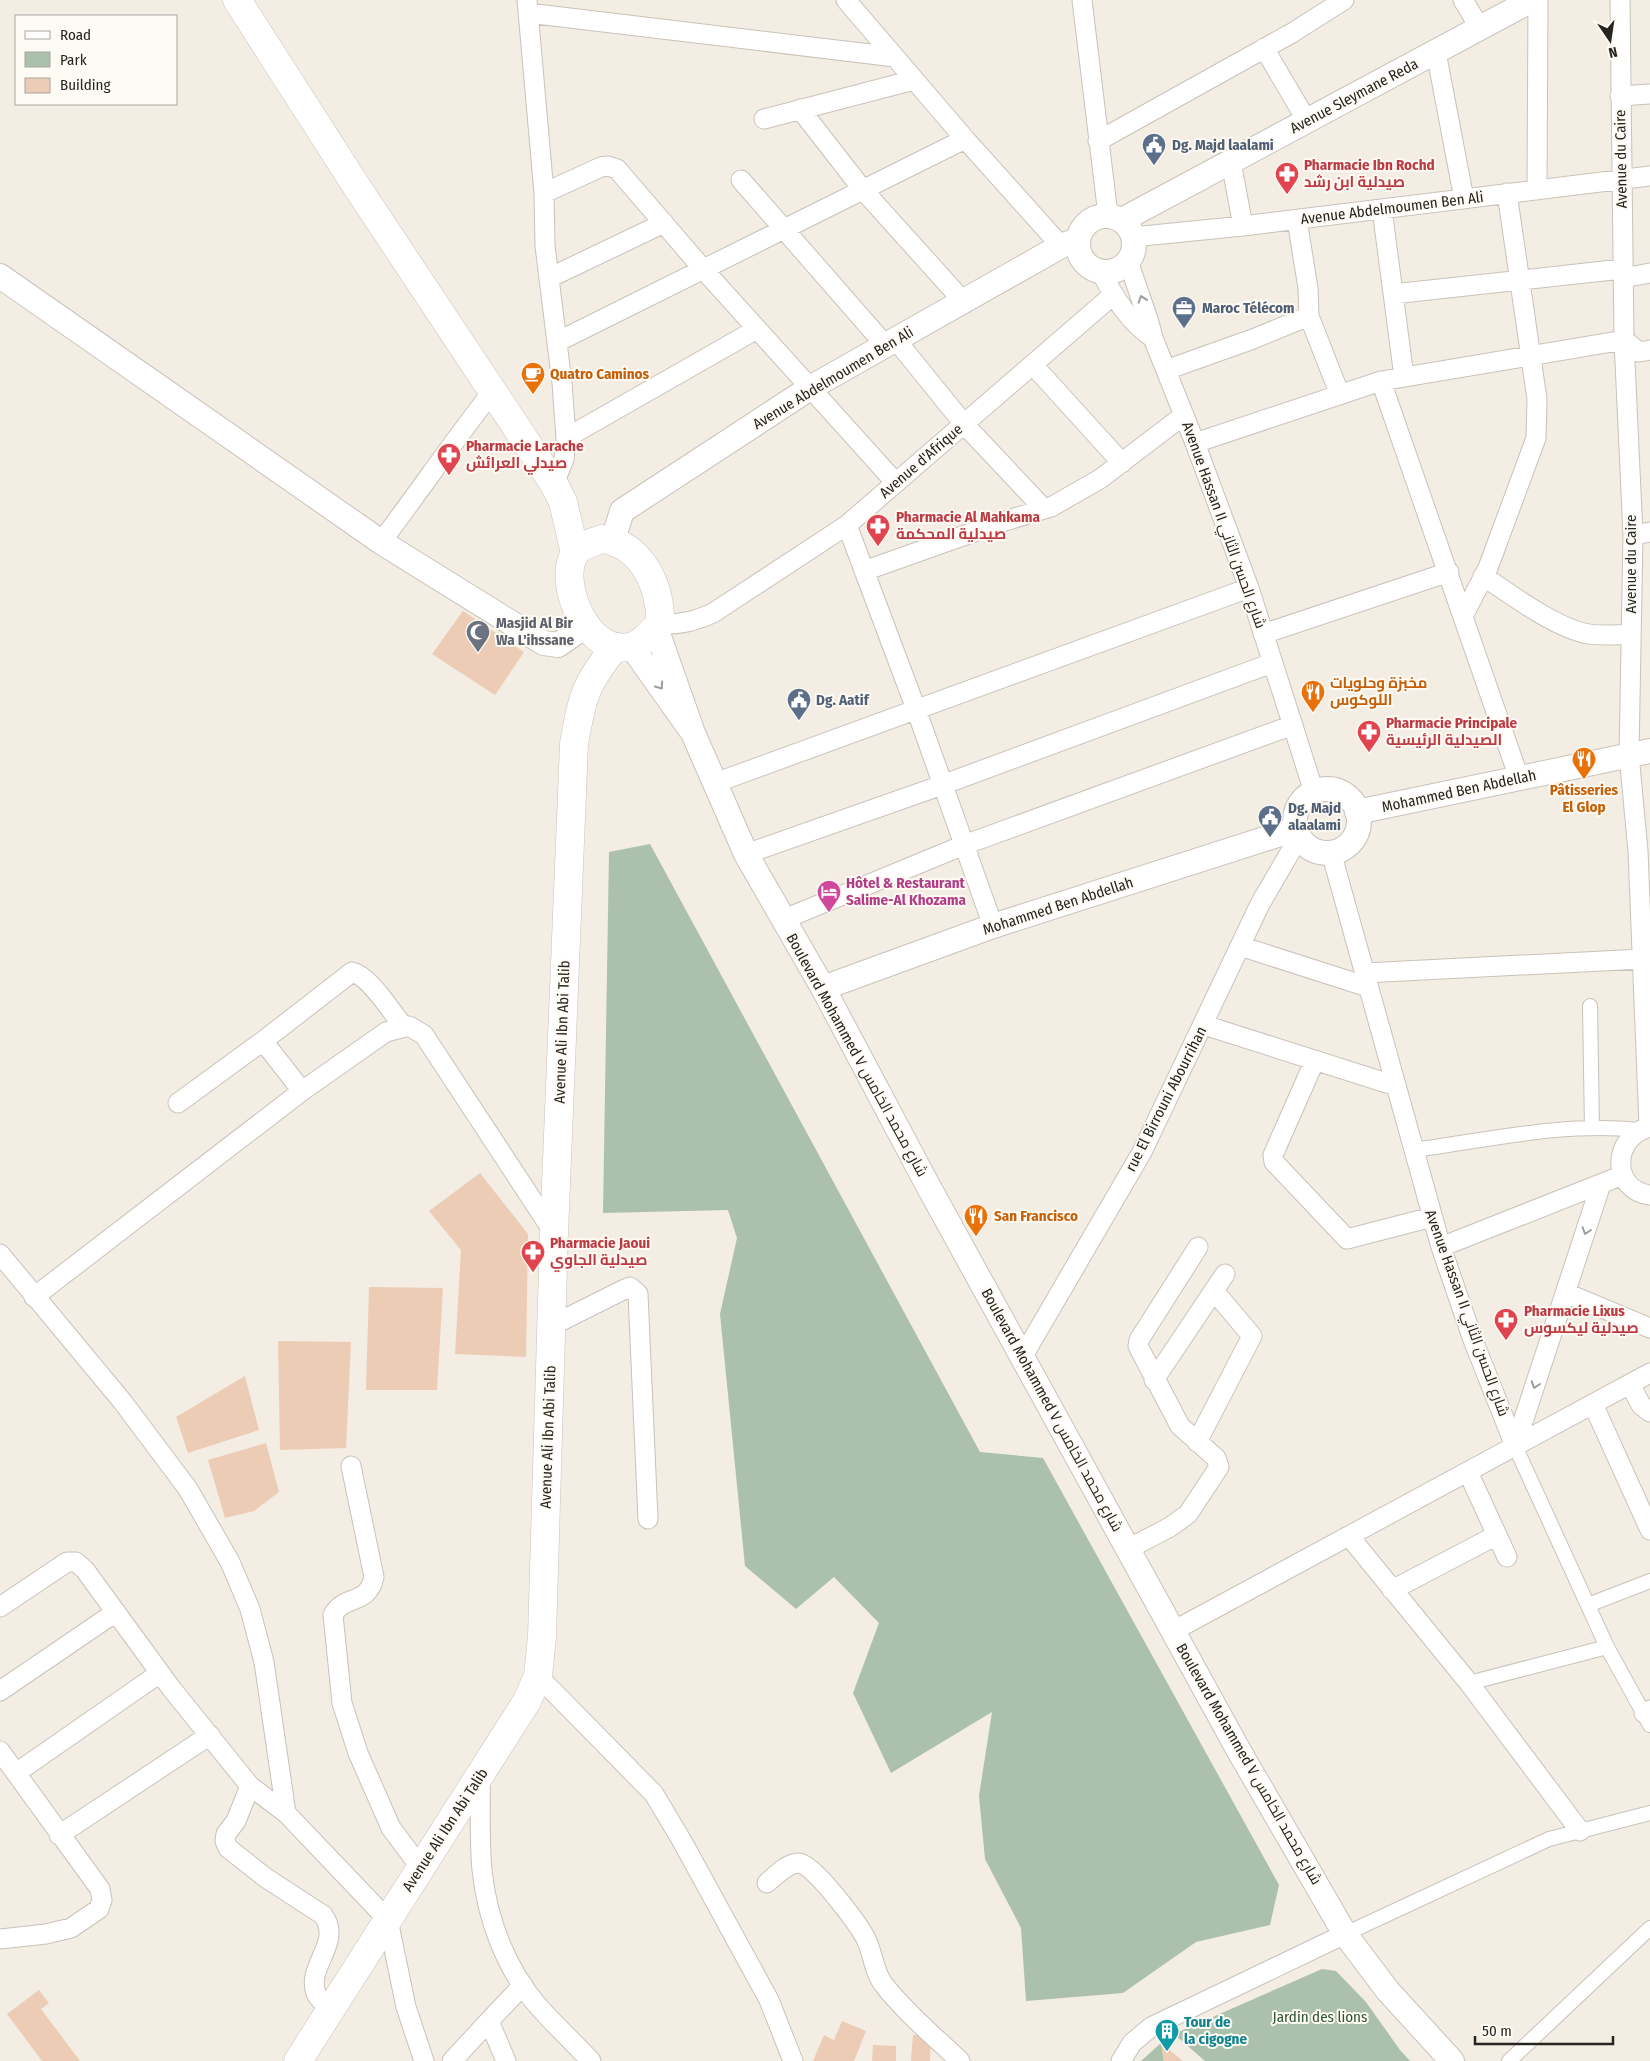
<svg xmlns="http://www.w3.org/2000/svg" width="1650" height="2061" viewBox="0 0 1650 2061" font-family="'Fira Sans Condensed',Cairo,sans-serif">
<rect width="100%" height="100%" fill="#f3ede3"/>
<path fill="#abc1ac" d="M 650,844 L 980,1452 L 1043,1458 L 1279,1885 L 1270,1925 L 1196,1942 L 1123,1993 L 1026,2001 L 1021,1928 L 985,1859 L 979,1796 L 992,1712 L 891,1773 L 853,1693 L 879,1623 L 834,1577 L 796,1609 L 745,1566 L 720,1314 L 737,1238 L 728,1210 L 603,1213 L 609,852 Z
M 1322,1969 L 1336,1971 L 1366,2002 L 1400,2050 L 1410,2061 L 1205,2061 L 1174,2034 Z
M 1161,2043 L 1164,2061 L 1141,2061 Z"/>
<path fill="#ecccb4" d="M 463,611 L 524,652 L 495,695 L 432,654 Z
M 480,1173 L 528,1234 L 526,1357 L 455,1354 L 461,1250 L 429,1211 Z
M 369,1287 L 443,1288 L 437,1390 L 366,1390 Z
M 278,1341 L 351,1342 L 346,1448 L 280,1450 Z
M 245,1376 L 259,1430 L 188,1453 L 176,1417 Z
M 266,1443 L 279,1492 L 254,1511 L 225,1518 L 208,1460 Z
M 39,1990 L 49,2003 L 41,2009 L 80,2061 L 42,2061 L 7,2014 Z
M 842,2021 L 866,2031 L 854,2061 L 813,2061 L 824,2035 L 834,2040 Z
M 913,2035 L 931,2036 L 930,2061 L 911,2061 Z
M 1161,2043 L 1183,2061 L 1164,2061 Z
M 873,2045 L 896,2046 L 896,2061 L 872,2061 Z"/>
<g fill="none" stroke-linecap="round" stroke-linejoin="round">
<defs>
<path id="pedestrian" d="M 1590,1006 L 1592,1128
M 1414,1150 C 1488,1140 1564,1122 1639,1130
M 1515,1446 L 1607,1647 L 1650,1725
M 1588,1605 L 1650,1581
M 1469,1683 L 1607,1647
M 1345,1934 L 1549,1839 L 1650,1813
M 1509,2061 L 1650,1928"/>
<path id="minor" d="M 527,0 L 544,193 L 545,246 L 562,383 L 566,438 L 564,459 L 554,484
M 846,0 L 965,139 L 1061,246
M 1082,0 L 1108,215
M 1463,0 L 1480,28
M 1620,0 L 1624,340 L 1633,535 L 1629,755 L 1638,851 L 1649,1127
M 528,13 L 895,57
M 1264,48 L 1307,121
M 1436,52 L 1464,199
M 1620,96 L 1650,94
M 800,109 L 863,190 L 963,301
M 764,119 L 914,80
M 1098,141 L 1292,33 L 1344,0
M 1231,162 L 1243,226
M 741,180 L 886,346
M 1537,190 L 1538,0
M 544,193 L 601,167 L 608,166 L 617,169 L 703,269 L 896,483
M 1382,209 L 1404,377
M 1133,237 L 1243,226 L 1650,176
M 1128,261 L 1149,322 L 1153,338 L 1195,443 L 1249,588 L 1314,792
M 1101,272 C 1114,297 1129,322 1153,338
M 549,278 L 664,223
M 1623,278 L 1650,273
M 1393,294 L 1622,269
M 1309,316 L 1340,395
M 896,340 L 964,424 L 1044,509
M 557,342 L 965,139
M 1033,365 L 1122,463
M 1166,370 L 1253,339 L 1309,316 L 1308,288 L 1297,220
M 1381,381 L 1519,778
M 566,438 L 757,329
M 1195,443 L 1381,381 L 1624,340 L 1639,352 L 1650,350
M 847,525 L 916,709 L 993,926
M 1633,535 L 1650,532
M 381,542 C 419,492 454,440 493,391
M 864,571 L 1005,521 L 1051,507 L 1100,479 L 1184,415
M 1483,576 C 1510,594 1557,629 1589,634 C 1603,636 1617,635 1631,634
M 1463,616 L 1488,568 L 1536,438 L 1537,399 L 1507,193
M 660,624 C 680,625 695,621 713,613 L 847,525 L 1113,295
M 1263,634 L 1449,572
M 715,783 L 1249,588
M 1331,852 L 1441,1247 L 1473,1340 L 1515,1446
M 746,854 L 942,785 L 1272,663
M 782,920 L 964,845 L 1293,725
M 1240,946 L 1368,987
M 1364,973 L 1642,959
M 1204,1025 L 1396,1086
M 263,1041 L 302,1091
M 1315,1060 L 1273,1155 L 1274,1162 L 1347,1239 L 1432,1217
M 178,1103 L 263,1041 L 352,972 C 370,976 392,1013 404,1027
M 1650,1127 C 1611,1137 1611,1190 1650,1195
M 1441,1247 L 1623,1175
M 0,1254 L 122,1401 L 188,1489 L 230,1562 L 250,1609 L 264,1662 L 286,1813
M 1566,1293 L 1650,1328
M 34,1297 L 302,1091 L 386,1032 L 409,1026 L 424,1035 L 554,1233
M 551,1326 L 625,1289 L 630,1287 L 638,1294 L 648,1519
M 1023,1356 L 1142,1152 L 1260,904 L 1299,837
M 1154,1380 L 1225,1274
M 1630,1384 L 1641,1405 L 1650,1412
M 1593,1404 L 1650,1530
M 1197,1442 L 1252,1336 L 1214,1291
M 1515,1446 L 1601,1184
M 351,1466 L 374,1577 C 368,1606 344,1594 333,1615 L 342,1703 L 358,1753 L 391,1828 L 421,1868
M 1468,1472 L 1507,1557
M 1349,1536 L 1469,1683 L 1580,1831
M 1128,1549 L 1170,1527 L 1188,1514 L 1219,1467 L 1216,1458 L 1180,1426 L 1138,1346 L 1139,1340 L 1198,1247
M 1392,1590 L 1497,1535
M 0,1607 L 67,1562 L 76,1562 L 85,1570 L 171,1688 L 250,1786 L 286,1813 L 388,1920 L 406,2007 L 424,2061
M 1173,1631 L 1650,1373
M 538,1676 L 654,1794 L 682,1841 L 769,2000 L 793,2061
M 0,1691 L 116,1612
M 1644,1713 L 1650,1710
M 0,1751 L 100,1889 L 102,1900 L 99,1909 L 71,1928 L 46,1934 L 0,1939
M 16,1773 L 160,1673
M 480,1774 C 481,1806 479,1839 482,1870 C 487,1919 506,1969 538,2006 C 555,2025 574,2043 591,2061
M 250,1786 L 236,1821 L 226,1834 L 225,1841 L 228,1848 L 266,1878 L 323,1915 C 343,1943 306,1966 316,1993 C 318,1999 326,2005 331,2011
M 59,1835 L 210,1735
M 767,1883 C 776,1875 787,1863 799,1863 C 813,1863 859,1925 866,1939 C 873,1953 874,1973 884,1985 C 905,2012 935,2037 960,2061
M 489,2021 L 523,1985
M 452,2061 L 489,2021 L 506,2061
M 1121,2061 L 1132,2043 L 1151,2027 L 1345,1934"/>
<path id="tertiary" d="M1078 244a28 28 0 1 1 56 0a28 28 0 1 1-56 0Z
M 1122,220 L 1532,0
M 0,276 L 381,542 L 537,639 L 544,643 L 558,645 L 585,626
M 613,540 L 622,511 L 810,388 L 1061,246 L 1077,240
M 632,647 L 693,733 L 656,628
M 693,733 L 746,854 L 823,988 L 926,1182 L 1239,1751 L 1345,1934 L 1388,1991 L 1452,2061
M1295 821a32 32 0 1 1 64 0a32 32 0 1 1-64 0Z
M 1357,812 L 1650,751
M 823,988 L 993,926 L 1296,829"/>
<path id="secondary" d="M 298,2061 L 527,1701 L 538,1676 L 542,1637 L 554,1233 L 574,744 C 582,697 585,684 615,647"/>
<path id="trunk" d="M 237,0 L 355,184 L 554,484 L 563,502 L 575,553
M 602,539 C 643,545 661,587 660,624 C 650,632 645,642 633,646 C 589,660 556,583 575,553 C 580,545 594,542 602,539 Z"/>
</defs>
<use href="#pedestrian" stroke="#c9c2b9" stroke-width="16"/>
<use href="#minor" stroke="#c9c2b9" stroke-width="21"/>
<use href="#tertiary" stroke="#c9c2b9" stroke-width="26"/>
<use href="#secondary" stroke="#c9c2b9" stroke-width="29"/>
<use href="#trunk" stroke="#c9c2b9" stroke-width="29"/>
<use href="#pedestrian" stroke="#fff" stroke-width="14"/>
<use href="#minor" stroke="#fff" stroke-width="19"/>
<use href="#tertiary" stroke="#fff" stroke-width="24"/>
<use href="#secondary" stroke="#fff" stroke-width="28"/>
<use href="#trunk" stroke="#fff" stroke-width="28"/>
</g>
<defs><path id="oneway-chevron" d="M-2-3.5L2.5 0L-2 3.5" fill="none" stroke-width="1.6" stroke-linecap="round" stroke-linejoin="round" transform="scale(1.25)"/></defs>
<g stroke="#9d9c9b">
<use href="#oneway-chevron" transform="translate(1142 299) rotate(-109)"/>
<use href="#oneway-chevron" transform="translate(660 686) rotate(55)"/>
<use href="#oneway-chevron" transform="translate(1586 1231) rotate(108)"/>
<use href="#oneway-chevron" transform="translate(1535 1385) rotate(108)"/>
</g>
<defs>
<symbol id="civic-pin" viewBox="-11 -11 22 30"><path d="M0 17L-7.5 6A9.5 9.5 0 1 1 7.5 6Z" fill="#5c6f8a" stroke="#fefaf4"/><path d="M-.6-6.5H3V-4.5H.6V-3L4-1V1h2V6H-6V1h2V-1L-.6-3ZM-1.2 2.5V6h2.4V2.5Z" fill="#fff"/></symbol>
<symbol id="pharmacy-pin" viewBox="-11 -11 22 30"><path d="M0 17L-7.5 6A9.5 9.5 0 1 1 7.5 6Z" fill="#e0444e" stroke="#fefaf4"/><path d="M-2-6h4v4h4v4h-4v4h-4v-4h-4v-4h4Z" fill="#fff"/></symbol>
<symbol id="office-pin" viewBox="-11 -11 22 30"><path d="M0 17L-7.5 6A9.5 9.5 0 1 1 7.5 6Z" fill="#5c6f8a" stroke="#fefaf4"/><path d="M-6-3h4V-5.5h4V-3h4V5H-6ZM-1-4.5V-3h2v-1.5ZM-6 0V1H6V0Z" fill="#fff"/></symbol>
<symbol id="cafe-pin" viewBox="-11 -11 22 30"><path d="M0 17L-7.5 6A9.5 9.5 0 1 1 7.5 6Z" fill="#e8710a" stroke="#fefaf4"/><path d="M-5.5-4.5H6V0H3Q3 3.5 0 3.5H-2.5Q-5.5 3.5-5.5 0ZM3-3.2v2h1.7v-2ZM-6 4.5H4V6H-6Z" fill="#fff"/></symbol>
<symbol id="mosque-pin" viewBox="-11 -11 22 30"><path d="M0 17L-7.5 6A9.5 9.5 0 1 1 7.5 6Z" fill="#6b7280" stroke="#fefaf4"/><path d="M3.5-4.9A6 6 0 1 0 3.5 4.9A5 5 0 1 1 3.5-4.9Z" fill="#fff"/></symbol>
<symbol id="restaurant-pin" viewBox="-11 -11 22 30"><path d="M0 17L-7.5 6A9.5 9.5 0 1 1 7.5 6Z" fill="#e8710a" stroke="#fefaf4"/><path d="M-5-6h1v4h1v-4h1v4h1v-4h1v5L-1.5 .5V6h-2V.5L-5-1ZM5-6V6H3V1.5H1.5Q1.5-4 5-6Z" fill="#fff"/></symbol>
<symbol id="hotel-pin" viewBox="-11 -11 22 30"><path d="M0 17L-7.5 6A9.5 9.5 0 1 1 7.5 6Z" fill="#d1479c" stroke="#fefaf4"/><path d="M-6-4.5h1.5V1H6V5H4.5V3h-9V5H-6ZM-4 0a1.8 1.8 0 1 1 3.6 0ZM.5 0V-2.5h3Q6-2.5 6 0Z" fill="#fff"/></symbol>
<symbol id="building-pin" viewBox="-11 -11 22 30"><path d="M0 17L-7.5 6A9.5 9.5 0 1 1 7.5 6Z" fill="#0f9aa8" stroke="#fefaf4"/><path d="M-4-6H4V6H1V3H-1V6H-4ZM-2.5-4.3h1.7v1.8h-1.7ZM.8-4.3h1.7v1.8H.8ZM-2.5-1h1.7V.8h-1.7ZM.8-1h1.7V.8H.8Z" fill="#fff"/></symbol>
</defs>
<g fill-rule="evenodd">
<use href="#civic-pin" x="1140" y="131" width="28" height="38"/>
<use href="#pharmacy-pin" x="1273" y="160" width="28" height="38"/>
<use href="#office-pin" x="1170" y="294" width="28" height="38"/>
<use href="#cafe-pin" x="519" y="360" width="28" height="38"/>
<use href="#pharmacy-pin" x="435" y="441" width="28" height="38"/>
<use href="#pharmacy-pin" x="864" y="512" width="28" height="38"/>
<use href="#mosque-pin" x="464" y="618" width="28" height="38"/>
<use href="#restaurant-pin" x="1299" y="678" width="28" height="38"/>
<use href="#civic-pin" x="785" y="686" width="28" height="38"/>
<use href="#pharmacy-pin" x="1355" y="718" width="28" height="38"/>
<use href="#restaurant-pin" x="1570" y="745" width="28" height="38"/>
<use href="#civic-pin" x="1256" y="803" width="28" height="38"/>
<use href="#hotel-pin" x="815" y="878" width="28" height="38"/>
<use href="#restaurant-pin" x="962" y="1202" width="28" height="38"/>
<use href="#pharmacy-pin" x="519" y="1238" width="28" height="38"/>
<use href="#pharmacy-pin" x="1492" y="1306" width="28" height="38"/>
<use href="#building-pin" x="1153" y="2017" width="28" height="38"/>
</g>
<g text-anchor="middle" dominant-baseline="central" stroke-width="4" stroke-linejoin="round" paint-order="stroke">
<g font-size="15" fill="#262420" stroke="#fefaf4">
<text transform="translate(1354 96) rotate(-28)">Avenue Sleymane Reda</text>
<text transform="translate(1621 159) rotate(-91)">Avenue du Caire</text>
<text transform="translate(1392 208) rotate(-7)">Avenue Abdelmoumen Ben Ali</text>
<text transform="translate(833 378) rotate(-31)">Avenue Abdelmoumen Ben Ali</text>
<text transform="translate(921 461) rotate(-41)">Avenue d'Afrique</text>
<text transform="translate(1224 525) rotate(70)">Avenue Hassan II شارع الحسن الثاني</text>
<text transform="translate(1631 564) rotate(-90)">Avenue du Caire</text>
<text transform="translate(1459 791) rotate(-12)">Mohammed Ben Abdellah</text>
<text transform="translate(1058 906) rotate(-18)">Mohammed Ben Abdellah</text>
<text transform="translate(562 1032) rotate(-88)">Avenue Ali Ibn Abi Talib</text>
<text transform="translate(857 1055) rotate(61)">Boulevard Mohammed V شارع محمد الخامس</text>
<text transform="translate(1166 1099) rotate(-63)">rue El Birrouni Abourrihan</text>
<text transform="translate(1467 1313) rotate(70)">Avenue Hassan II شارع الحسن الثاني</text>
<text transform="translate(1052 1410) rotate(61)">Boulevard Mohammed V شارع محمد الخامس</text>
<text transform="translate(548 1437) rotate(-88)">Avenue Ali Ibn Abi Talib</text>
<text transform="translate(1249 1764) rotate(60)">Boulevard Mohammed V شارع محمد الخامس</text>
<text transform="translate(445 1830) rotate(-57)">Avenue Ali Ibn Abi Talib</text>
</g>
<g font-size="15" font-weight="bold" fill="#4e5e75" stroke="#fefaf4" text-anchor="start">
<text x="1172" y="145">Dg. Majd laalami</text>
<text x="1202" y="308">Maroc Télécom</text>
<text x="816" y="700">Dg. Aatif</text>
<text x="1288" y="808">Dg. Majd<tspan x="1288" dy="17">alaalami</tspan></text>
</g>
<g font-size="15" font-weight="bold" fill="#be3a42" stroke="#fefaf4" text-anchor="start">
<text x="1304" y="165">Pharmacie Ibn Rochd<tspan x="1304" dy="17">صيدلية ابن رشد</tspan></text>
<text x="466" y="446">Pharmacie Larache<tspan x="466" dy="17">صيدلي العرائش</tspan></text>
<text x="896" y="517">Pharmacie Al Mahkama<tspan x="896" dy="17">صيدلية المحكمة</tspan></text>
<text x="1386" y="723">Pharmacie Principale<tspan x="1386" dy="17">الصيدلية الرئيسية</tspan></text>
<text x="550" y="1243">Pharmacie Jaoui<tspan x="550" dy="17">صيدلية الجاوي</tspan></text>
<text x="1524" y="1311">Pharmacie Lixus<tspan x="1524" dy="17">صيدلية ليكسوس</tspan></text>
</g>
<g font-size="15" font-weight="bold" fill="#c56008" stroke="#fefaf4" text-anchor="start">
<text x="550" y="374">Quatro Caminos</text>
<text x="1330" y="683">مخبزة وحلويات<tspan x="1330" dy="17">اللوكوس</tspan></text>
<text x="1584" y="790" text-anchor="middle">Pâtisseries<tspan x="1584" dy="17">El Glop</tspan></text>
<text x="994" y="1216">San Francisco</text>
</g>
<g font-size="15" font-weight="bold" fill="#5b616d" stroke="#fefaf4" text-anchor="start">
<text x="496" y="623">Masjid Al Bir<tspan x="496" dy="17">Wa L'ihssane</tspan></text>
</g>
<g font-size="15" font-weight="bold" fill="#b23c85" stroke="#fefaf4" text-anchor="start">
<text x="846" y="883">Hôtel &amp; Restaurant<tspan x="846" dy="17">Salime-Al Khozama</tspan></text>
</g>
<g font-size="15" fill="#2a542e" stroke="#fefaf4">
<text x="1320" y="2017">Jardin des lions</text>
</g>
<g font-size="15" font-weight="bold" fill="#0d838f" stroke="#fefaf4" text-anchor="start">
<text x="1184" y="2022">Tour de<tspan x="1184" dy="17">la cigogne</tspan></text>
</g>
</g>
<rect x="15" y="15" width="162" height="90" fill="#fefaf4" stroke="#a8a49f"/>
<rect x="25" y="31" width="25" height="8" fill="#ffffff" stroke="#a8a49f"/>
<text x="60" y="40" font-size="15" fill="#262420">Road</text>
<rect x="25" y="52" width="25" height="15" fill="#abc1ac" stroke="#a8a49f"/>
<text x="60" y="65" font-size="15" fill="#262420">Park</text>
<rect x="25" y="78" width="25" height="15" fill="#ecccb4" stroke="#a8a49f"/>
<text x="60" y="90" font-size="15" fill="#262420">Building</text>
<g transform="translate(1610 40) rotate(167)" stroke="#fefaf4" stroke-width="4" paint-order="stroke">
<path d="M0-4L9 19L0 12L-9 19Z" fill="#262420"/>
<text y="-8" font-size="14" font-weight="bold" text-anchor="middle" fill="#262420">N</text>
</g>
<path d="M1475 2036v8h138v-8" fill="none" stroke="#262420" stroke-width="2.5"/>
<text x="1482" y="2036" font-size="15" fill="#262420" stroke="#fefaf4" stroke-width="4" paint-order="stroke">50 m</text>
</svg>
